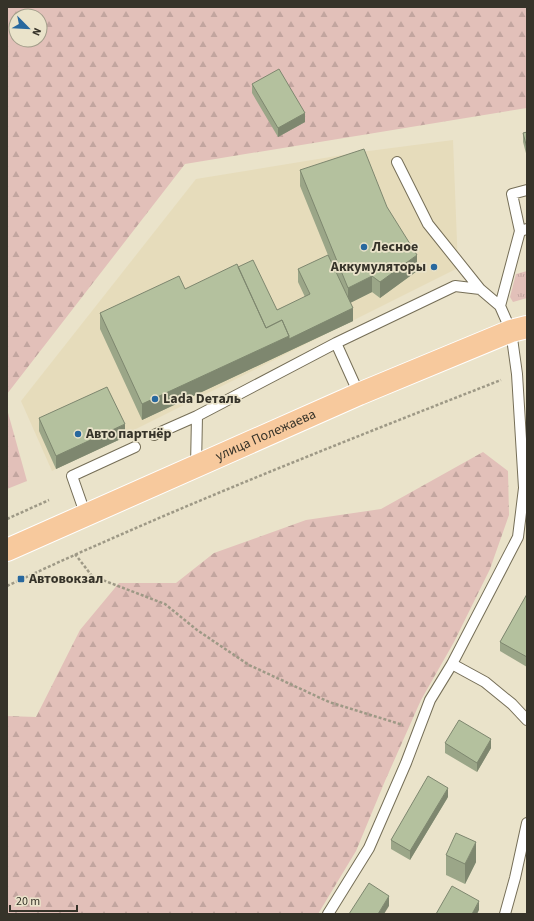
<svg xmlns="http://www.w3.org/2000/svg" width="534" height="921" viewBox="0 0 534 921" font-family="'Source Sans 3',sans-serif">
<defs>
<pattern id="grass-tufts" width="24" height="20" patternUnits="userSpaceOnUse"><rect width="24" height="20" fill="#e2c0b9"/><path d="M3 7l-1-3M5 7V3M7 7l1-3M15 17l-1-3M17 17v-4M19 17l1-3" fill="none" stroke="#c2a59f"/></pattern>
<pattern id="forest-firs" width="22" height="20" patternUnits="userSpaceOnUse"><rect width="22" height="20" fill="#e2c0b9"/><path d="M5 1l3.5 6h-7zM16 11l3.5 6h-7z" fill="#c2a59f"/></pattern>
</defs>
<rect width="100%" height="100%" fill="#eae3ca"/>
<path fill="#e6dcbb" d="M 453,140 L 458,268 L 52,471 L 21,401 L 196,179 L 361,152 Z"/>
<path fill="url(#grass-tufts)" d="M 527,271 L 527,298 L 513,302 L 510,297 L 516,274 Z"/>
<path fill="url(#forest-firs)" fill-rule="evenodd" d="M 7,7 L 527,7 L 527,108 L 185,164 L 7,394 ZM 16,16 L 40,16 L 40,40 L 16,40 Z
M 7,409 L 27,481 L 7,489 Z
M 483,452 L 508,471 L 509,515 L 490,569 L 454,642 L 421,700 L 385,781 L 356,851 L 318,914 L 7,914 L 7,716 L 36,717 L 80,630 L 119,583 L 176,583 L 214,553 L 306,520 L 381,509 Z"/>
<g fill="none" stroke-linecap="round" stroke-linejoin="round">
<defs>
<path id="lane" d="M 397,162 L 428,224 L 480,289
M 520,231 L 512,194 L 527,190
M 500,306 L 520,231 L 527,229
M 154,435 L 197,416
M 196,466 L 197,416 L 336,343
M 86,516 L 72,476 L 135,447
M 452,664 L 485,682 L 512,704 L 527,720
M 328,914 L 369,848 L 406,763 L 430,700 L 452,664 L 518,537 L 524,488 L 517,374 L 511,331 L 500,306 L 480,289 L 455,286 L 336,343 L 359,394
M 505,914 L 515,878 L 527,823"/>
<g id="primary">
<path id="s1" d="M 7,550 L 359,394 L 511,331 L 527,327"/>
</g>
</defs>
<use href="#lane" stroke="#756e57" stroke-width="12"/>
<use href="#primary" stroke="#fff" stroke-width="24"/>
<path stroke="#9e9986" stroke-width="2.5" stroke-dasharray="3 2" stroke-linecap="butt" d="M 7,519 L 49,500
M 75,554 L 92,576 L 165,604 L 197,630 L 249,665 L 329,702 L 403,725
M 7,586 C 169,510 335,445 501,380"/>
<use href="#lane" stroke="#fff" stroke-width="10"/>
<use href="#primary" stroke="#f7c99d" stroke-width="22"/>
</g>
<path fill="#9ba688" d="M 252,84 L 305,122 L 278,137 L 252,93 Z
M 527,132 L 527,157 L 523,142 L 523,133 Z
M 300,170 L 387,207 L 417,271 L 380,298 L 372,292 L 350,303 L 353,321 L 142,420 L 100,329 L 100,313 L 185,289 L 238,267 L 277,310 L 305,297 L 298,282 L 298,269 L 332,265 L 300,186 Z
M 39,418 L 125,437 L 56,469 L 39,431 Z
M 527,594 L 527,667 L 500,651 L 500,642 Z
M 445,743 L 491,748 L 477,772 L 445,753 Z
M 448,797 L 410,860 L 391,849 L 391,840 Z
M 446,855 L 476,862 L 465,884 L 446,875 Z"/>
<path fill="#7e876f" d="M 305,113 L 305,122 L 278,137 L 278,128 Z
M 417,255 L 417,271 L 380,298 L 380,282 Z
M 372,276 L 372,292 L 348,304 L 348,288 Z
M 353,308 L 353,321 L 142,420 L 142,404 L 289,336 Z
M 125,424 L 125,437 L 56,469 L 56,456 Z
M 491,739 L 491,748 L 477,772 L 477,763 Z
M 448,788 L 448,797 L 410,860 L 410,851 Z
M 476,842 L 476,862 L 465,884 L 465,864 Z
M 389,896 L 389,906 L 384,914 L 378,914 Z
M 479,901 L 479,910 L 477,914 L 472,914 Z"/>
<path fill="#b4c19e" stroke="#7e876f" d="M 279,69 L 305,113 L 278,128 L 252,84 Z
M 527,132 L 527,148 L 523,133 Z
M 364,149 L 387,207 L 417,255 L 380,282 L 372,276 L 348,288 L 300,170 Z
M 328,255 L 353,308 L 289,339 L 289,336 L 282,320 L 266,328 L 238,267 L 253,260 L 277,310 L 310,294 L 298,269 Z
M 237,264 L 266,328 L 282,320 L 289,336 L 142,404 L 100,313 L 179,276 L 185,289 Z
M 107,387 L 125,424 L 56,456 L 39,418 Z
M 527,594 L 527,657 L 500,642 Z
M 459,720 L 491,739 L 477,763 L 445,743 Z
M 428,776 L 448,788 L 410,851 L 391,840 Z
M 456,833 L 476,842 L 465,864 L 446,855 Z
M 369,883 L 389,896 L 378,914 L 349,914 Z
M 452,886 L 479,901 L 472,914 L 436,914 Z"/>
<g fill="#28689e" stroke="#eae3ca" stroke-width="1.5">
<circle cx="364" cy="247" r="4"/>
<circle cx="434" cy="267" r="4"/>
<circle cx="155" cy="399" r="4"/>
<circle cx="78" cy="434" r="4"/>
<rect x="17" y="575" width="8" height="8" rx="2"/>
</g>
<g text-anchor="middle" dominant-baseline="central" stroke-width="3.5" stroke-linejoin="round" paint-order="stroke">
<g font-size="14" font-weight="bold" fill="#363329" stroke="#eae3ca" text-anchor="start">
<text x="372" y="247">Лесное</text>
<text x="426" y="267" text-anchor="end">Аккумуляторы</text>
<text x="163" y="399">Lada Dеталь</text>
<text x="86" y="434">Авто партнёр</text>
<text x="29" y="579">Автовокзал</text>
</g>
<g font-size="14" fill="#363329" stroke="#eae3ca">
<text stroke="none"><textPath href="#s1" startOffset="283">улица Полежаева</textPath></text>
</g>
</g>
<rect width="534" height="921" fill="none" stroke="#363329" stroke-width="16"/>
<g transform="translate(28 28) rotate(114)"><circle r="19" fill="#eae3ca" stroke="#a29d8a"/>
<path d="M0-3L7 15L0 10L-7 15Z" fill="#28689e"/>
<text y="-6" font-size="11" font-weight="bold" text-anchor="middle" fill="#363329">N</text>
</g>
<path d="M10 905v6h67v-6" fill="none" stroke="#363329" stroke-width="2"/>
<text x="16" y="905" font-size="12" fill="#363329" stroke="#eae3ca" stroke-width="3" paint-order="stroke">20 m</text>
</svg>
